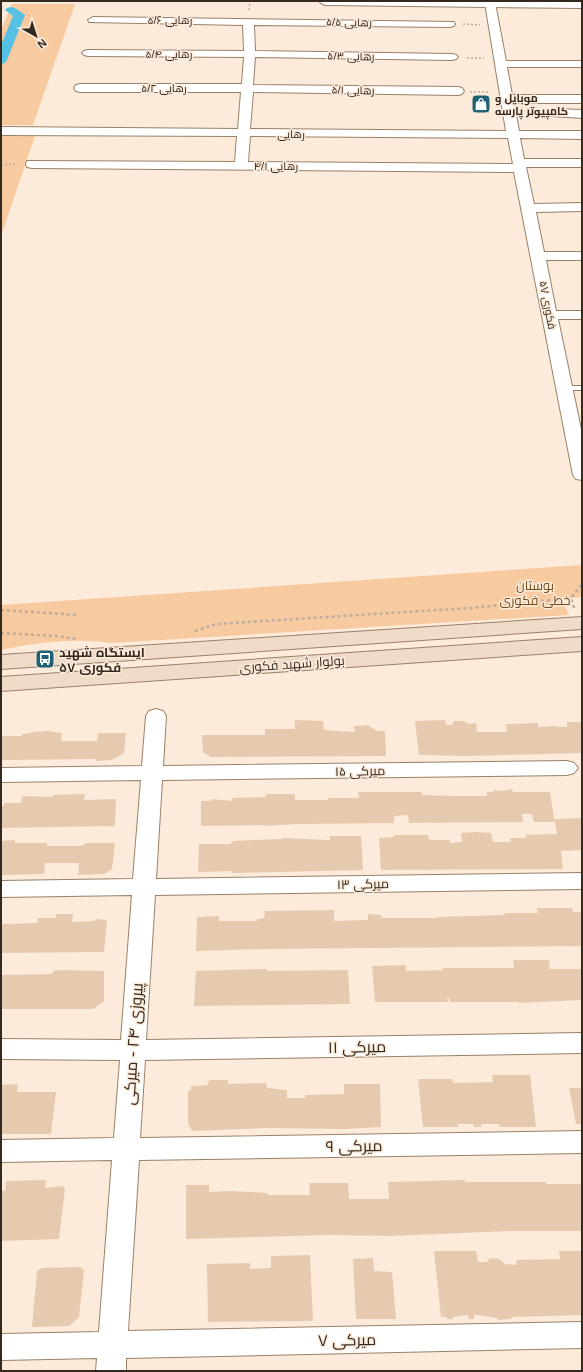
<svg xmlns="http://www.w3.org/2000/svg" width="583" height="1372" viewBox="0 0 583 1372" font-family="Helvetica,Cairo,sans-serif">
<rect width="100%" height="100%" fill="#fcebdb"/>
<path fill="#f7ca9f" d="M 12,4 L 75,4 L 33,125 L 1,125 L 1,30 Z
M 36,133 L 1,236 L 1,134 Z
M 582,565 L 582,597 L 562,599 L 569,615 L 112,643 C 75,638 38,642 1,650 L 1,605 Z"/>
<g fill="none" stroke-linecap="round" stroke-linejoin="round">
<path fill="#57c1e4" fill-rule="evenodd" d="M 11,7 L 15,8 L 25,15 L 7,60 L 5,63 L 1,64 L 1,45 L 13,16 L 5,10 L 7,8 Z"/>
</g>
<path fill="#e6cab0" d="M 295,720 L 323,721 L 324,730 L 355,732 L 354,726 L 368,725 L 377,731 L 385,731 L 386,756 L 211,757 L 203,752 L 202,735 L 265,735 L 265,729 L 295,729 Z
M 445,720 L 446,725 L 452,725 L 454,721 L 464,721 L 468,724 L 476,723 L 477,732 L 507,732 L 506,724 L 538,723 L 538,727 L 558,726 L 559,727 L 567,727 L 567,722 L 582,722 L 582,753 L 467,756 L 419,755 L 415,721 Z
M 47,731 L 62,733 L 61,741 L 97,741 L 98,733 L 126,733 L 124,753 L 112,760 L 96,761 L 96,759 L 1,760 L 1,736 L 22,736 L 22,734 L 30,733 L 32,732 Z
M 512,789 L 513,792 L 550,792 L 554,819 L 582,818 L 582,850 L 561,851 L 563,869 L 381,870 L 379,838 L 394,837 L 394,835 L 428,835 L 429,840 L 450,840 L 450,843 L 462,842 L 461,833 L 476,832 L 491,833 L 493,842 L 511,842 L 510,838 L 526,838 L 525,835 L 557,834 L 555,822 L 534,822 L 532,814 L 522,814 L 523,822 L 409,823 L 408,815 L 394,816 L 394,823 L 297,824 L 265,826 L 265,825 L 201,826 L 201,801 L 210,801 L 212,799 L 233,801 L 232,798 L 266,797 L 266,794 L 295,794 L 295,800 L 328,800 L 328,798 L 359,798 L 358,792 L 422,792 L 422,795 L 454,796 L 487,796 L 487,792 L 493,792 L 493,790 L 503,791 Z
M 85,794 L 84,800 L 116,799 L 115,826 L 1,828 L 1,806 L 4,806 L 4,803 L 21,803 L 22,796 L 53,797 L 53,795 Z
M 330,836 L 361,836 L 363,870 L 232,873 L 232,871 L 198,872 L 199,844 L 231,844 L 232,841 L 282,839 L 282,838 L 330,840 Z
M 15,840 L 15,843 L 47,843 L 47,846 L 81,846 L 86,843 L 115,843 L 112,869 L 104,874 L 78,875 L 79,863 L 45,863 L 44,874 L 1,875 L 1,841 Z
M 537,908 L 572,908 L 573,912 L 582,912 L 582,946 L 266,949 L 196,951 L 197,917 L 219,916 L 219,921 L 257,921 L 257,919 L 264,918 L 265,911 L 334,910 L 334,921 L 368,920 L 368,914 L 381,915 L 381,918 L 437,918 L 437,917 L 505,915 L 504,913 L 538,913 Z
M 56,914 L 73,914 L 72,922 L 94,921 L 97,919 L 107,920 L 104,952 L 1,953 L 1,926 L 4,924 L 37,923 L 38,918 L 56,918 Z
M 513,960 L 549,960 L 550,969 L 582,969 L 582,1000 L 519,1003 L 519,1002 L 450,1002 L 449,998 L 447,998 L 448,1002 L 375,1002 L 372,966 L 406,965 L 406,971 L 443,970 L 443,968 L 514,968 Z
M 266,969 L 267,971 L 348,970 L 350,1004 L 194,1006 L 196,971 Z
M 55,970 L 104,971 L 104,1001 L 93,1009 L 1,1009 L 1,975 L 51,974 Z
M 492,1075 L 530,1075 L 536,1127 L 500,1127 L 499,1124 L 481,1124 L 481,1127 L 474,1127 L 473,1124 L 458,1124 L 458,1127 L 423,1127 L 418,1079 L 452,1079 L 453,1083 L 493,1082 Z
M 210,1080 L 228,1080 L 228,1084 L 266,1083 L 267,1088 L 287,1090 L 287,1098 L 305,1098 L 305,1095 L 344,1094 L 344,1084 L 380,1084 L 381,1127 L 345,1129 L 266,1128 L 192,1131 L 188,1124 L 188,1091 L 191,1090 L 191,1086 L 208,1085 L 208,1082 Z
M 18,1084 L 17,1092 L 56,1092 L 51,1134 L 1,1134 L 1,1085 Z
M 569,1088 L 582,1088 L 582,1124 L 576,1124 Z
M 46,1180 L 45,1188 L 63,1186 L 65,1189 L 59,1239 L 1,1241 L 1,1191 L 5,1191 L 6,1181 Z
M 465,1180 L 465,1182 L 546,1182 L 546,1184 L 582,1184 L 582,1231 L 513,1231 L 390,1236 L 329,1235 L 186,1239 L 186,1185 L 209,1185 L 209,1192 L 230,1191 L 268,1193 L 268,1195 L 310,1195 L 309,1183 L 348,1183 L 349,1199 L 389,1199 L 388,1182 Z
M 434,1251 L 476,1251 L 478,1262 L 487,1262 L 490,1258 L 499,1259 L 505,1264 L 517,1265 L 516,1260 L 560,1259 L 559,1251 L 582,1251 L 582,1315 L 513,1317 L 510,1319 L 498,1320 L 497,1318 L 484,1316 L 474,1315 L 474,1319 L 469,1319 L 468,1315 L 453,1317 L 453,1319 L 447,1319 L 446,1317 L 441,1317 Z
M 310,1255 L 313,1321 L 208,1322 L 207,1264 L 250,1263 L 250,1269 L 271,1268 L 271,1256 Z
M 373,1258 L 374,1271 L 392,1272 L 396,1319 L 356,1319 L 353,1259 Z
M 80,1267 L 84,1270 L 79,1317 L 69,1326 L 32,1327 L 37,1271 L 41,1268 Z"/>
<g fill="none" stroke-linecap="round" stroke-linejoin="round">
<defs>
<path id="service" d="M 561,386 L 582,386 L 582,390 L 561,390 Z"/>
<path id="minor" d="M 486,1 L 494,1 L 495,3 L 506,61 L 582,61 L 582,67 L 507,67 L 512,95 L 582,95 L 582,103 L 514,103 L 519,131 L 582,131 L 582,139 L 520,138 L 524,159 L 582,159 L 582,167 L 526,167 L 534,204 L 582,203 L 582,211 L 536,212 L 544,252 L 582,252 L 582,260 L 546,260 L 556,311 L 582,311 L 582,319 L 558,319 L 582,434 L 582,480 L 576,479 L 573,475 L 514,172 L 32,168 L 27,167 L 26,164 L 27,161 L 235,162 L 237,136 L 1,135 L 1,127 L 238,129 L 241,92 L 80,92 L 76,91 L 74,88 L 76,85 L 80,84 L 242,84 L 244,57 L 88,56 L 84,55 L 82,53 L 84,51 L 88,50 L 244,51 L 243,25 L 89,22 L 88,20 L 93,17 L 454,22 L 455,24 L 454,26 L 450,27 L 254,25 L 255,51 L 452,54 L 456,55 L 458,57 L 456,59 L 452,60 L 255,57 L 253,85 L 458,87 L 462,88 L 464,91 L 462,94 L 458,95 L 253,92 L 250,129 L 506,131 L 485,3 ZM 250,136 L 508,138 L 513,164 L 248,162 Z
M 555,109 L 582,110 L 582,118 L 551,116 L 549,113 L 551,110 Z
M 156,709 L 163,711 L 166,716 L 163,766 L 567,761 L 574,763 L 578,768 L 574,773 L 567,775 L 162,780 L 156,879 L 582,873 L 582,889 L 155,895 L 146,1040 L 582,1033 L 582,1053 L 145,1060 L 140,1138 L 582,1131 L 582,1153 L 139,1160 L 128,1331 L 582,1322 L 582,1348 L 126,1358 L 126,1371 L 96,1371 L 97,1358 L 1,1360 L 1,1334 L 99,1332 L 112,1160 L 1,1162 L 1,1140 L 114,1138 L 120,1060 L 1,1059 L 1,1039 L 121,1040 L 132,895 L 1,897 L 1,881 L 133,879 L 141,780 L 1,782 L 1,768 L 142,766 L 146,716 L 149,711 Z"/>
<path id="tertiary" d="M 319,1 L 582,1 L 582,8 L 325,5 L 321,3 Z"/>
<path id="secondary" d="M 582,617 L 582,629 L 1,669 L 1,655 Z
M 582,637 L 582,651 L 1,691 L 1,677 Z"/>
</defs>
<use href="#service" stroke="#9a8068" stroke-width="2"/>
<use href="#minor" stroke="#9a8068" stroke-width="2"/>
<use href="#tertiary" stroke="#9a8068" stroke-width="2"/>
<use href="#secondary" stroke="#9a8068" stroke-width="2"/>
<path stroke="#bcad9f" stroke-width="1.5" stroke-dasharray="2 2" stroke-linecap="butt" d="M 249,10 L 250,1
M 463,24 L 480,25
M 467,58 L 484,58
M 470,92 L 489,92
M 1,165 L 16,164"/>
<path stroke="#bcad9f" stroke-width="2.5" stroke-dasharray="3 3" stroke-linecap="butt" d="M 574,608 L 571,598 L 582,584
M 1,610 L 79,615
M 195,631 L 216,624 L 471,608 L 571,598
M 1,633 L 56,636 L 78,639"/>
<use href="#service" fill="#fff" fill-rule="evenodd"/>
<use href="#minor" fill="#fff" fill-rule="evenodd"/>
<use href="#tertiary" fill="#fff" fill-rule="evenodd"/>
<use href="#secondary" fill="#eedcc8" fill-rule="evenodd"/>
</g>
<defs>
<symbol id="shop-square" viewBox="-11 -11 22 22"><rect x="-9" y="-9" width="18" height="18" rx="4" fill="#206175" stroke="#fcebdb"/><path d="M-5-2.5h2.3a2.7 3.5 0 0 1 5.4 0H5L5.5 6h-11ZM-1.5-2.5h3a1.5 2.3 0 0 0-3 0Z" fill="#fff"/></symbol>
<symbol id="bus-square" viewBox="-11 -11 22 22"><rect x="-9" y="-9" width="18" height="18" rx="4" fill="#206175" stroke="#fcebdb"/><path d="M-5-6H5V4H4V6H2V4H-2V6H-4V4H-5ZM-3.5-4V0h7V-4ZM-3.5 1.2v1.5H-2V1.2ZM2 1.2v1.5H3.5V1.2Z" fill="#fff"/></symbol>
</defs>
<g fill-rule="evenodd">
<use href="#shop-square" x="470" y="93" width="22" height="22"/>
<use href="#bus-square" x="34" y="648" width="22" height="22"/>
</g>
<g text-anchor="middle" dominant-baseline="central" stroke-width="3" stroke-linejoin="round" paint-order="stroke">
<g font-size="11" fill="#33291f" stroke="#fcebdb">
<text x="170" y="20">رهایی ۵/۶</text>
<text transform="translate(349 22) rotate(1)">رهایی ۵/۵</text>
<text x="169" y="54">رهایی ۵/۴</text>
<text transform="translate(351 56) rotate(1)">رهایی ۵/۳</text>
<text x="164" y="88">رهایی ۵/۲</text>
<text transform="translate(353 90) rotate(1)">رهایی ۵/۱</text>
<text x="291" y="134">رهایی</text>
<text x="276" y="166">رهایی ۴/۱</text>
<text transform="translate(548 305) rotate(79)">فکوری ۵۷</text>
</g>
<g font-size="11" font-weight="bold" fill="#33291f" stroke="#fcebdb" text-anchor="start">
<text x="495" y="98">موبایل و<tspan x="495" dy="13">کامپیوتر پارسه</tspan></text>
</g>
<g font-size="13" fill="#754b1d" stroke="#fcebdb">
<text x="535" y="585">بوستان<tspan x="535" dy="15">خطی فکوری</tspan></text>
</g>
<g font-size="13" font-weight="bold" fill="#33291f" stroke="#fcebdb" text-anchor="start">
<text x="59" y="652">ایستگاه شهید<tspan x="59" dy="15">فکوری ۵۷</tspan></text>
</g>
<g font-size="13" fill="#33291f" stroke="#fcebdb">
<text transform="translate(292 664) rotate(-4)">بولوار شهید فکوری</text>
<text transform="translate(360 771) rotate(-1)">میرکی ۱۵</text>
<text transform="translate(363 884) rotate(-1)">میرکی ۱۳</text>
</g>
<g font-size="16" fill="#33291f" stroke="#fcebdb">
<text transform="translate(133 1044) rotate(-86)">پیروزی ۲۴ - میرکی</text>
<text transform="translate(357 1047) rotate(-1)">میرکی ۱۱</text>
<text transform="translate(354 1146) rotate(-1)">میرکی ۹</text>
<text transform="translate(347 1340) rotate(-1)">میرکی ۷</text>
</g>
</g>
<rect width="583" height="1372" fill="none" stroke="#33291f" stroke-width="4"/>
<g transform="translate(36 36) rotate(141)" stroke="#fcebdb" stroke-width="3" paint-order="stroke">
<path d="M0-3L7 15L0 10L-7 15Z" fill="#33291f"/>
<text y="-6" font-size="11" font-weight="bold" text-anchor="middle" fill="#33291f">N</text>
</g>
</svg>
